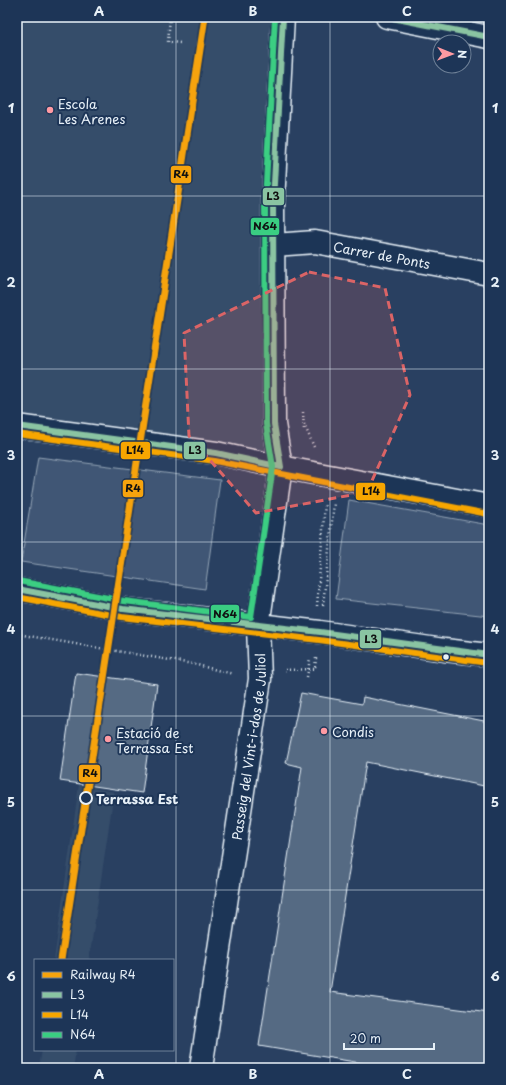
<svg xmlns="http://www.w3.org/2000/svg" width="506" height="1085" viewBox="0 0 506 1085" font-family="'Playpen Sans',sans-serif">
<rect width="100%" height="100%" fill="#294061"/>
<filter id="ink" filterUnits="userSpaceOnUse"><feTurbulence type="fractalNoise" baseFrequency=".025" numOctaves="2"/><feDisplacementMap in="SourceGraphic" scale="8" xChannelSelector="R" yChannelSelector="G"/><feConvolveMatrix kernelMatrix="1 2 1 2 8 2 1 2 1" color-interpolation-filters="sRGB"/></filter>
<g filter="url(#ink)">
<path fill="#364d6b" d="M 17,17 L 287,17 L 270,464 L 17,422 Z
M 79,785 L 114,792 L 89,960 L 54,960 Z
M 42,1050 L 76,1050 L 73,1068 L 39,1068 Z"/>
<path fill="#415774" stroke="#94a4b6" d="M 38,457 L 220,480 L 205,589 L 21,562 Z
M 349,500 L 489,525 L 489,616 L 336,599 Z"/>
<path fill="#556a83" stroke="#e8f1f8" d="M 76,673 L 157,684 L 142,793 L 60,781 Z
M 301,693 L 362,704 L 363,697 L 489,722 L 489,787 L 366,762 L 330,992 L 489,1013 L 489,1068 L 391,1068 L 259,1046 L 302,767 L 286,763 Z"/>
<g fill="none" stroke-linecap="round" stroke-linejoin="round">
<defs>
<g id="minor">
<path d="M 387,17 L 489,37"/>
<path id="s1" d="M 274,245 L 315,242 L 489,274"/>
<path d="M 17,426 L 216,453 L 281,467 L 489,506"/>
<path d="M 17,589 L 123,609 L 320,632 L 444,650 L 489,655"/>
<path id="s2" d="M 201,1068 L 260,679 L 258,626 L 281,467 L 274,424 L 273,202 L 283,17"/>
</g>
</defs>
<use href="#minor" stroke="#e8f1f8" stroke-width="25"/>
<path stroke="#e8f1f8" stroke-width="2.5" stroke-dasharray="1 3" stroke-linecap="butt" d="M 170,17 L 168,42 L 181,43
M 303,412 L 304,431
M 304,424 L 314,447
M 323,605 L 334,503
M 317,606 L 325,503
M 17,634 L 193,664 L 233,674
M 285,670 L 315,669 L 316,658
M 307,677 L 310,658"/>
<use href="#minor" stroke="#1d3557" stroke-width="22"/>
<defs>
<path id="bus-1" d="M 387,17 L 489,37
M 17,426 L 216,453 L 281,467 L 274,424 L 273,202 L 283,17
M 17,589 L 123,609 L 320,632 L 489,655"/>
<path id="bus-2" d="M 17,434 L 215,461 L 488,514
M 17,597 L 122,617 L 319,640 L 488,663"/>
<path id="bus-3" d="M 18,581 L 124,601 L 251,617 L 273,467 L 266,424 L 265,202 L 275,17"/>
</defs>
<use href="#bus-1" stroke="#1d3557" stroke-width="9"/>
<use href="#bus-2" stroke="#1d3557" stroke-width="9"/>
<use href="#bus-3" stroke="#1d3557" stroke-width="9"/>
<use href="#bus-1" stroke="#8ac4a2" stroke-width="6"/>
<use href="#bus-2" stroke="#f7a600" stroke-width="6"/>
<use href="#bus-3" stroke="#3ace82" stroke-width="6"/>
<defs>
<path id="rail-1" d="M 61,960 L 205,17"/>
</defs>
<use href="#rail-1" stroke="#1d3557" stroke-width="10"/>
<use href="#rail-1" stroke="#f6a30d" stroke-width="7"/>
</g>
</g>
<path fill="#db6466" fill-opacity="0.2" stroke="#db6466" stroke-width="3" stroke-dasharray="8 5" stroke-linejoin="round" d="M 309,272 L 385,288 L 410,395 L 367,492 L 256,513 L 189,436 L 184,333 Z"/>
<path fill="none" stroke="#e8f1f8" stroke-width="1" stroke-opacity="0.55" d="M 176,17 L 176,1068M 330,17 L 330,1068M 17,196 L 489,196M 17,369 L 489,369M 17,542 L 489,542M 17,716 L 489,716M 17,890 L 489,890"/>
<g fill="#ff9aa2" stroke="#1d3557" stroke-width="1.5">
<circle cx="50" cy="110" r="4"/>
<circle cx="324" cy="731" r="4"/>
<circle cx="108" cy="739" r="4"/>
</g>
<circle fill="#e8f1f8" stroke="#1d3557" stroke-width="1.5" cx="446" cy="657" r="3.5"/>
<circle fill="#1d3557" stroke="#e8f1f8" stroke-width="2" cx="86" cy="798" r="6"/>
<g text-anchor="middle" dominant-baseline="central" stroke-width="4" stroke-linejoin="round" paint-order="stroke">
<g font-size="13" fill="#e8f1f8" stroke="#1d3557" text-anchor="start">
<text x="58" y="103">Escola<tspan x="58" dy="15">Les Arenes</tspan></text>
<text x="332" y="731">Condis</text>
<text x="116" y="732">Estació de<tspan x="116" dy="15">Terrassa Est</tspan></text>
</g>
<g font-size="13" fill="#e8f1f8" stroke="#1d3557">
<text stroke="none"><textPath href="#s1" startOffset="109">Carrer de Ponts</textPath></text>
<text stroke="none"><textPath href="#s2" startOffset="325">Passeig del Vint-i-dos de Juliol</textPath></text>
</g>
<g font-size="13" font-weight="bold" fill="#e8f1f8" stroke="#1d3557" text-anchor="start">
<text x="96" y="798">Terrassa Est</text>
</g>
</g>
<g stroke="#1d3557" stroke-width="1.5">
<rect x="170" y="165" width="22" height="19" rx="4" fill="#f6a30d"/>
<rect x="262" y="187" width="23" height="19" rx="4" fill="#8ac4a2"/>
<rect x="250" y="217" width="30" height="19" rx="4" fill="#3ace82"/>
<rect x="183" y="441" width="23" height="19" rx="4" fill="#8ac4a2"/>
<rect x="120" y="441" width="31" height="19" rx="4" fill="#f7a600"/>
<rect x="122" y="479" width="22" height="19" rx="4" fill="#f6a30d"/>
<rect x="355" y="482" width="31" height="19" rx="4" fill="#f7a600"/>
<rect x="210" y="604" width="30" height="19" rx="4" fill="#3ace82"/>
<rect x="359" y="629" width="23" height="20" rx="4" fill="#8ac4a2"/>
<rect x="78" y="764" width="23" height="19" rx="4" fill="#f6a30d"/>
</g>
<g font-size="11" text-anchor="middle" font-weight="bold" fill="#111">
<text x="181" y="178">R4</text>
<text x="273" y="200">L3</text>
<text x="265" y="230">N64</text>
<text x="195" y="454">L3</text>
<text x="135" y="454">L14</text>
<text x="133" y="492">R4</text>
<text x="371" y="495">L14</text>
<text x="225" y="618">N64</text>
<text x="371" y="643">L3</text>
<text x="90" y="777">R4</text>
</g>
<rect width="506" height="1085" fill="none" stroke="#1d3557" stroke-width="44"/>
<rect x="34" y="959" width="140" height="92" fill="#1d3557" stroke="#6e8097"/>
<rect x="42" y="972" width="20" height="6" fill="#f6a30d" stroke="#6e8097"/>
<text x="70" y="979" font-size="12" fill="#e8f1f8">Railway R4</text>
<rect x="42" y="992" width="20" height="6" fill="#8ac4a2" stroke="#6e8097"/>
<text x="70" y="999" font-size="12" fill="#e8f1f8">L3</text>
<rect x="42" y="1012" width="20" height="6" fill="#f7a600" stroke="#6e8097"/>
<text x="70" y="1019" font-size="12" fill="#e8f1f8">L14</text>
<rect x="42" y="1032" width="20" height="6" fill="#3ace82" stroke="#6e8097"/>
<text x="70" y="1039" font-size="12" fill="#e8f1f8">N64</text>
<g transform="translate(452 54) rotate(91)"><circle r="19" fill="#1d3557" stroke="#6e8097"/>
<path d="M0-3L7 15L0 10L-7 15Z" fill="#ff9aa2"/>
<text y="-6" font-size="11" font-weight="bold" text-anchor="middle" fill="#e8f1f8">N</text>
</g>
<path d="M344 1043v6h90v-6" fill="none" stroke="#e8f1f8" stroke-width="2"/>
<text x="350" y="1043" font-size="12" fill="#e8f1f8" stroke="#1d3557" stroke-width="3" paint-order="stroke">20 m</text>
<rect x="22" y="22" width="462" height="1041" fill="none" stroke="#e8f1f8" stroke-width="1.5"/>
<g font-size="13" text-anchor="middle" font-weight="bold" fill="#e8f1f8">
<text x="99" y="16">A</text>
<text x="253" y="16">B</text>
<text x="407" y="16">C</text>
<text x="11" y="113">1</text>
<text x="495" y="113">1</text>
<text x="11" y="287">2</text>
<text x="495" y="287">2</text>
<text x="11" y="460">3</text>
<text x="495" y="460">3</text>
<text x="11" y="634">4</text>
<text x="495" y="634">4</text>
<text x="11" y="807">5</text>
<text x="495" y="807">5</text>
<text x="11" y="981">6</text>
<text x="495" y="981">6</text>
<text x="99" y="1079">A</text>
<text x="253" y="1079">B</text>
<text x="407" y="1079">C</text>
</g>
</svg>
